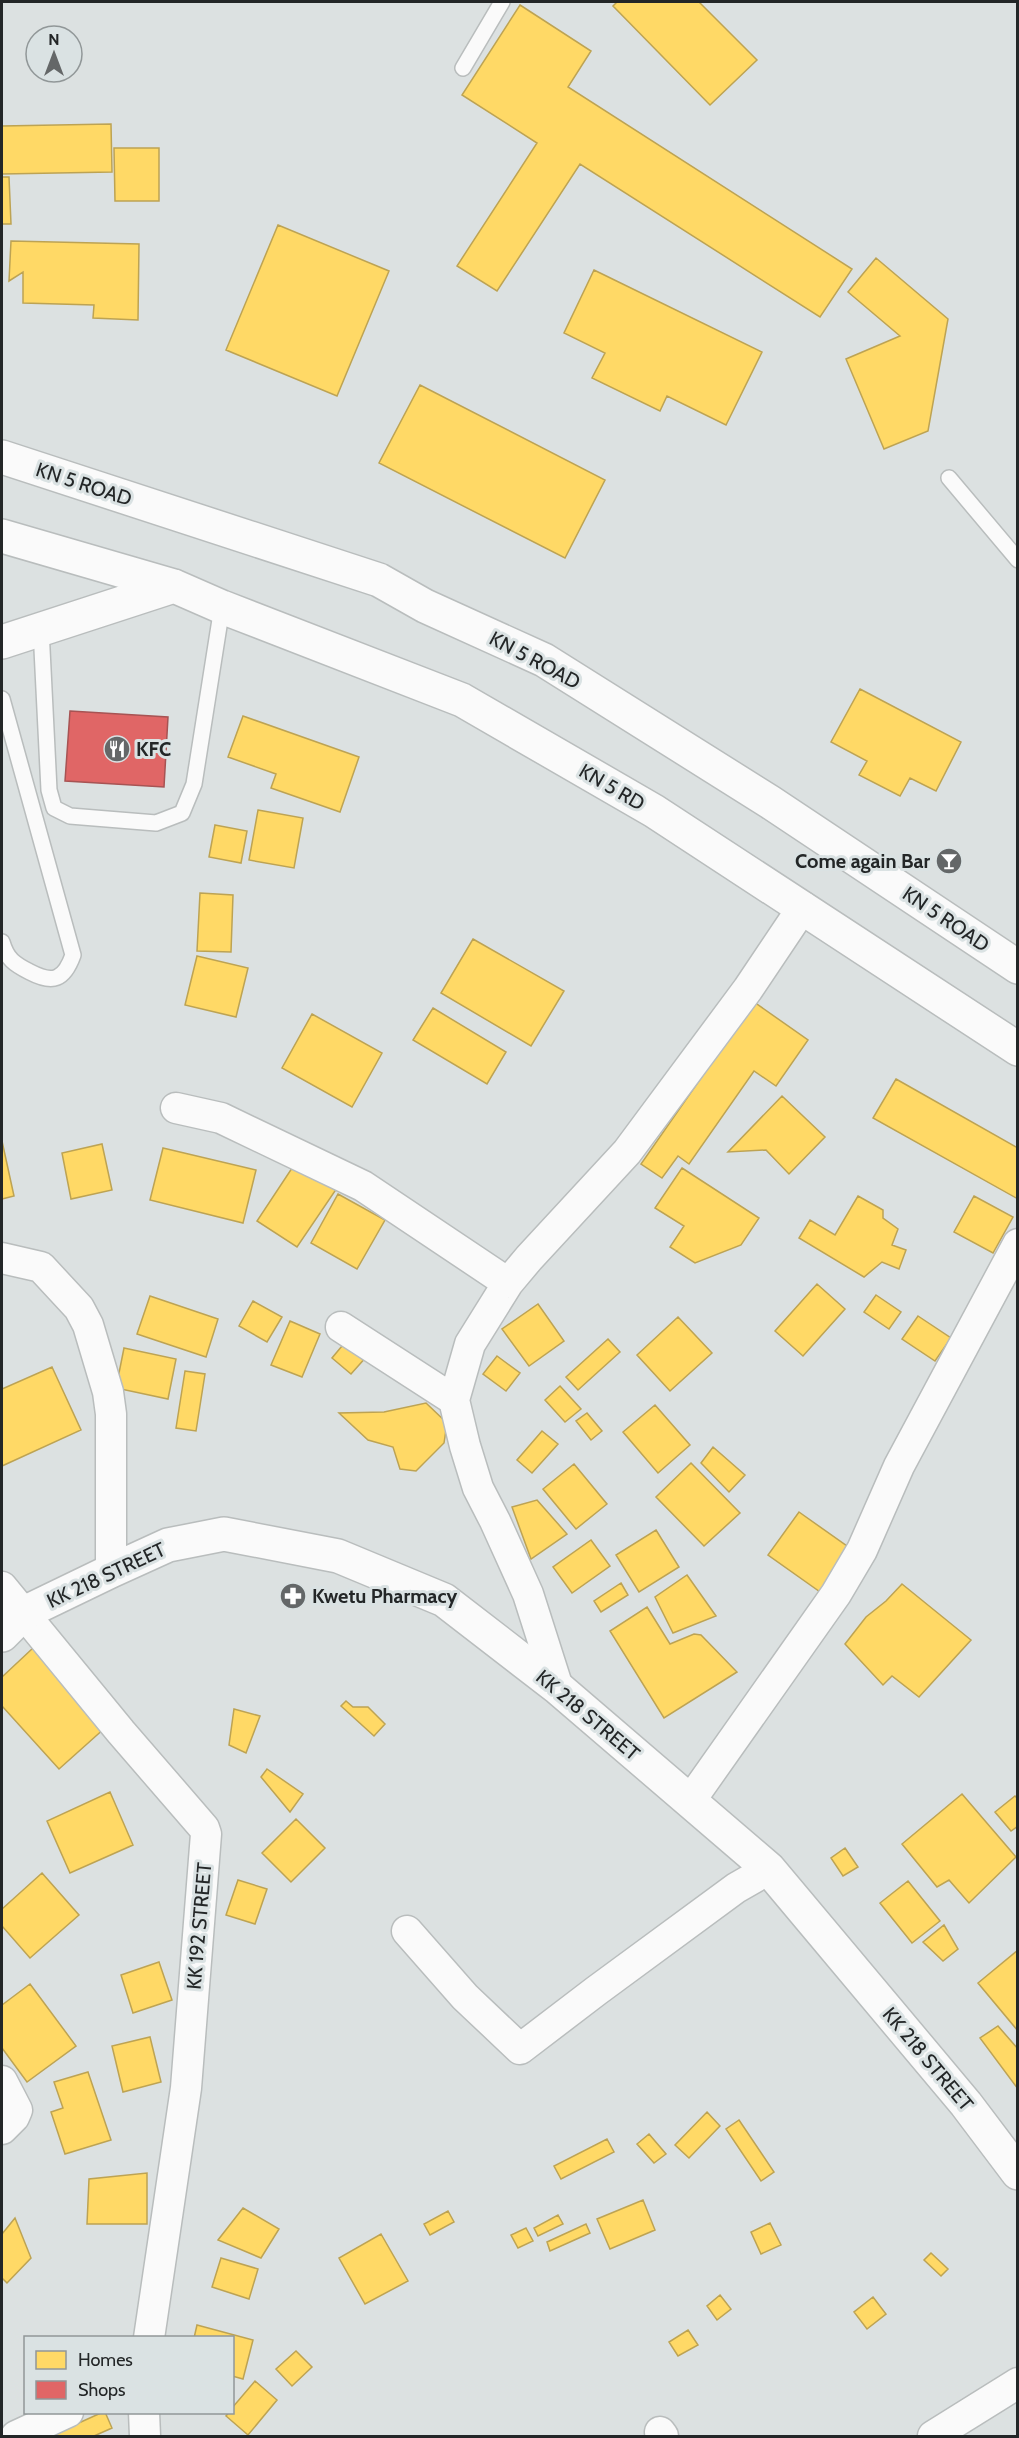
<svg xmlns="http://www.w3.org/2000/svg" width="1019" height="2438" viewBox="0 0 1019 2438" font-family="Cabin,sans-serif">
<rect width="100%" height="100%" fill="#dce1e1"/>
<path fill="#ffd966" stroke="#bda353" stroke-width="1.5" d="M 617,2 L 699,2 L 757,60 L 710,105 L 613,6 Z
M 520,5 L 591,51 L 568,87 L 852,269 L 820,317 L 580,164 L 497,291 L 457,266 L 537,143 L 462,95 Z
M 111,124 L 112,172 L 2,174 L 2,126 Z
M 114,148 L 159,148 L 159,201 L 115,201 Z
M 2,177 L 9,177 L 11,224 L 2,224 Z
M 278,225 L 389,271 L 337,396 L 226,350 Z
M 11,241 L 139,244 L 138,320 L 93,318 L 94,305 L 23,303 L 23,272 L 9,281 Z
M 876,258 L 948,319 L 928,431 L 884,449 L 846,359 L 900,336 L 848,292 Z
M 594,270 L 762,352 L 726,425 L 667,396 L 660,411 L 592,378 L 605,353 L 564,333 Z
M 420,385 L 605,480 L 565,558 L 379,463 Z
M 860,689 L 961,742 L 936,791 L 910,778 L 900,796 L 859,775 L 867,761 L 831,742 Z
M 243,716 L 359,757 L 340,812 L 271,788 L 276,774 L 228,757 Z
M 258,810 L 303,818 L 294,868 L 249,860 Z
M 215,825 L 247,831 L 241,863 L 209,857 Z
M 200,893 L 233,895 L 231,952 L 197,951 Z
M 473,939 L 564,991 L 531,1046 L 441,993 Z
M 197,956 L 248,968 L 236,1017 L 185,1005 Z
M 754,1002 L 808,1040 L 776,1086 L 754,1071 L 689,1164 L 678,1156 L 662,1178 L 641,1164 Z
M 433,1008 L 506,1052 L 487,1084 L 413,1040 Z
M 312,1014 L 382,1053 L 352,1107 L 282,1068 Z
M 896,1079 L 1018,1148 L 1018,1199 L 873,1118 Z
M 782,1096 L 825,1137 L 789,1174 L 766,1150 L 728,1152 Z
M 2,1141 L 14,1196 L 2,1199 Z
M 102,1144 L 112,1190 L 71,1199 L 62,1153 Z
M 163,1148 L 256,1170 L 243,1223 L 150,1200 Z
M 296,1162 L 337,1188 L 297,1247 L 257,1221 Z
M 682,1168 L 759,1218 L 741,1245 L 695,1263 L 670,1247 L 684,1226 L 655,1208 Z
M 338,1194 L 385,1220 L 357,1269 L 311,1243 Z
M 858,1196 L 883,1210 L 883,1218 L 898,1229 L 892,1245 L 906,1250 L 899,1269 L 882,1262 L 864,1277 L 799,1238 L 810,1220 L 835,1235 Z
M 974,1196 L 1013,1217 L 993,1253 L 954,1232 Z
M 817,1284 L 845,1309 L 803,1356 L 775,1331 Z
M 876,1295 L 901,1312 L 889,1329 L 864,1312 Z
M 150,1296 L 218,1319 L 206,1357 L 137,1334 Z
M 253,1301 L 282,1317 L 267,1342 L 239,1326 Z
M 538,1304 L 564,1341 L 529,1366 L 502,1329 Z
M 918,1316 L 951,1338 L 935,1361 L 902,1339 Z
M 678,1317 L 712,1353 L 670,1391 L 637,1355 Z
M 290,1321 L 320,1334 L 302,1377 L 271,1365 Z
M 608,1339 L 620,1352 L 578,1390 L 566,1377 Z
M 347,1340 L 367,1356 L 351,1374 L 332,1358 Z
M 124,1348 L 176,1359 L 168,1399 L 116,1388 Z
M 497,1356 L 520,1373 L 506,1391 L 483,1374 Z
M 52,1367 L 81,1430 L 2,1466 L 2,1389 Z
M 185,1371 L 205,1374 L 196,1431 L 176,1428 Z
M 560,1386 L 581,1409 L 565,1422 L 545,1400 Z
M 426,1403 L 447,1423 L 444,1443 L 416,1471 L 400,1469 L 393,1447 L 368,1440 L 339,1413 L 384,1412 Z
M 655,1405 L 690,1445 L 658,1473 L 623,1432 Z
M 587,1413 L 602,1431 L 591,1440 L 576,1421 Z
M 542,1431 L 558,1444 L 532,1473 L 517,1460 Z
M 713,1447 L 745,1475 L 729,1492 L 701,1463 Z
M 691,1463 L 740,1513 L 704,1546 L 656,1497 Z
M 574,1464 L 607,1504 L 576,1529 L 543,1489 Z
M 537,1500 L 567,1534 L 531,1559 L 512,1507 Z
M 799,1512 L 854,1551 L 823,1594 L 768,1555 Z
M 656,1530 L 679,1567 L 639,1592 L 616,1555 Z
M 591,1540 L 610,1566 L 572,1593 L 553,1567 Z
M 687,1575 L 716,1616 L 673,1633 L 655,1597 Z
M 621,1583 L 628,1595 L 601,1612 L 594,1601 Z
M 902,1584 L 971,1640 L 919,1697 L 892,1676 L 883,1685 L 845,1644 L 866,1617 L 886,1601 Z
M 647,1607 L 670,1644 L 694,1634 L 701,1635 L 737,1672 L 664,1718 L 610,1631 Z
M 33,1648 L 106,1727 L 59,1769 L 2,1706 L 2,1677 Z
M 346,1701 L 353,1707 L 368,1707 L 385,1724 L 374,1736 L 341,1706 Z
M 234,1709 L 260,1716 L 246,1753 L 229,1745 Z
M 267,1769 L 303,1794 L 290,1812 L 261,1777 Z
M 110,1792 L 133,1845 L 70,1873 L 47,1821 Z
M 962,1794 L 1016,1857 L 969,1903 L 949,1880 L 937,1887 L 902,1844 Z
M 1015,1796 L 1018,1799 L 1018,1826 L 1011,1831 L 995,1812 Z
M 296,1819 L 325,1848 L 291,1882 L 262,1853 Z
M 845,1848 L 858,1867 L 843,1876 L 831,1858 Z
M 42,1873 L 79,1915 L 30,1958 L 2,1926 L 2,1909 Z
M 238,1880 L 267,1889 L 255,1924 L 226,1915 Z
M 908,1881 L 940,1921 L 912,1943 L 880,1903 Z
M 944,1925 L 958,1949 L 943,1961 L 923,1942 Z
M 1018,1950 L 1018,2031 L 978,1983 Z
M 159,1962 L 172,2000 L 133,2013 L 121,1975 Z
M 30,1984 L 76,2046 L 27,2082 L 2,2048 L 2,2005 Z
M 998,2026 L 1018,2049 L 1018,2089 L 980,2038 Z
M 150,2037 L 161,2082 L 123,2092 L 112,2046 Z
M 88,2072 L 111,2140 L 65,2154 L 51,2112 L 63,2108 L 54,2082 Z
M 707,2112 L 720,2126 L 689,2158 L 675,2145 Z
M 739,2120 L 774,2172 L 761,2181 L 726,2129 Z
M 649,2134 L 666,2154 L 654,2163 L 637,2144 Z
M 607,2139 L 614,2152 L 561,2179 L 554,2166 Z
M 147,2173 L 147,2224 L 87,2224 L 89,2179 Z
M 643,2200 L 655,2230 L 610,2249 L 597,2219 Z
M 243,2208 L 279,2229 L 261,2258 L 218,2240 Z
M 448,2211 L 454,2222 L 430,2235 L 424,2224 Z
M 558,2215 L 563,2224 L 538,2236 L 534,2228 Z
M 15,2218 L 31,2258 L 7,2283 L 2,2278 L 2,2234 Z
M 770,2223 L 781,2245 L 761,2254 L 751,2232 Z
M 586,2224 L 590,2233 L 550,2251 L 547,2242 Z
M 526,2228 L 533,2241 L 518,2248 L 511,2235 Z
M 381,2234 L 408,2281 L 365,2304 L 339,2258 Z
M 931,2253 L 948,2269 L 941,2276 L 924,2260 Z
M 221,2258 L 258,2269 L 249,2299 L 212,2287 Z
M 720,2295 L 731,2309 L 717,2320 L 707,2306 Z
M 873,2297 L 886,2314 L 867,2329 L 854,2312 Z
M 197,2325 L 253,2340 L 243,2379 L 232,2376 L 232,2338 L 194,2338 Z
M 688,2330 L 698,2345 L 678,2356 L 669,2342 Z
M 296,2351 L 312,2367 L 292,2386 L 276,2369 Z
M 255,2381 L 277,2400 L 248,2435 L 226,2416 L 229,2412 L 232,2412 L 232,2408 Z
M 103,2412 L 105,2412 L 112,2428 L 94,2436 L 50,2436 Z"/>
<path fill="#e06666" stroke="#a75353" stroke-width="1.5" d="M 70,711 L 168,717 L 164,787 L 65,781 Z"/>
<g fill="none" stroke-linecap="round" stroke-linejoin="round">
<defs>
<path id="service" d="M 463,68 L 502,2
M 949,478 L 1018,560
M 41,629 L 49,790 L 54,808 L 70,816 L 156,823 L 182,813 L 194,784 L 222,607
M 2,699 L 73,955 C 64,980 53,984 30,972 C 14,964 7,959 2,942"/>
<path id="minor" d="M 176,1108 L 221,1118 L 363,1186 L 508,1283
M 2,1258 L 41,1267 L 79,1308 L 88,1325 L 108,1392 L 111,1414 L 111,1571
M 341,1327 L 454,1400
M 2,1587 L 121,1732 L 204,1828 L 206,1834 L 186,2088 L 149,2338
M 558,1688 L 528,1594 L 495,1521 L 478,1488 L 465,1446 L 454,1400 L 470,1344 L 508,1283 L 529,1258 L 627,1152 L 748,989 L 803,907
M 690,1801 L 836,1594 L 862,1550 L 899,1466 L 1018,1244
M 407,1931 L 465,1997 L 520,2049 L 596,1991 L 736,1888 L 769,1869
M 2,2081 L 17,2110 L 14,2117 L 2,2129
M 144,2412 L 145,2436
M 660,2432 L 663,2436
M 16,2436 L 68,2412
M 933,2436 L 1018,2383"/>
<path id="tertiary" d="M 2,1635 L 24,1613 L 111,1571 L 168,1545 L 224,1534 L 338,1556 L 444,1600 L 558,1688 L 769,1869 L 966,2104 L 1018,2173"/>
<path id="trunk" d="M 2,457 L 379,580 L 425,606 L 544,660 L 770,802 L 1018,967
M 2,536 L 174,586 L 222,607 L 462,700 L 654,811 L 1018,1049
M 2,642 L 174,586"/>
</defs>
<use href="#service" stroke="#b9bdbd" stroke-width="18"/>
<use href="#minor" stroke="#b9bdbd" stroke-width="33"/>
<use href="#tertiary" stroke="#b9bdbd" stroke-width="36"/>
<use href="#trunk" stroke="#b9bdbd" stroke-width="36"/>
<use href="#service" stroke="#fafafa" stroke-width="15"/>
<use href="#minor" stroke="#fafafa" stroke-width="30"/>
<use href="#tertiary" stroke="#fafafa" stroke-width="33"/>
<use href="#trunk" stroke="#fafafa" stroke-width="33"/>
</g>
<defs>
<symbol id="restaurant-disc" viewBox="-11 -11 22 22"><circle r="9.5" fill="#646768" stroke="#dae2e3"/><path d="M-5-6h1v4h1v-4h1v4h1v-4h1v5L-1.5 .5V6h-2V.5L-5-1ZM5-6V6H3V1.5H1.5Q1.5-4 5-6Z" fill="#fff"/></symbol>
<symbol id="bar-disc" viewBox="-11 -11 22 22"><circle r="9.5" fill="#646768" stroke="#dae2e3"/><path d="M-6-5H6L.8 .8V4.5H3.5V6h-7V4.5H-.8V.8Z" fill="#fff"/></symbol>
<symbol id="pharmacy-disc" viewBox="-11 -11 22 22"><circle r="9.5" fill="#646768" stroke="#dae2e3"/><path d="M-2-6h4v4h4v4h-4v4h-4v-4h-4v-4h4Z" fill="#fff"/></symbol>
</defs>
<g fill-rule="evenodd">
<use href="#restaurant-disc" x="102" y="734" width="30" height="30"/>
<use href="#bar-disc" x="934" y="846" width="30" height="30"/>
<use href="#pharmacy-disc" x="278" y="1581" width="30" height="30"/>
</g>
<g text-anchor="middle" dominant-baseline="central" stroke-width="6" stroke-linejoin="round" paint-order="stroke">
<g font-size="20" fill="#232627" stroke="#dae2e3">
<text transform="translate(84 484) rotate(18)">KN 5 ROAD</text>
<text transform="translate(535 660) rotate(28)">KN 5 ROAD</text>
<text transform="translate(612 787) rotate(30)">KN 5 RD</text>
<text transform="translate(946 919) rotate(34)">KN 5 ROAD</text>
<text transform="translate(106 1575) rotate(-25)">KK 218 STREET</text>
<text transform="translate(588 1715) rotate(40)">KK 218 STREET</text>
<text transform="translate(199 1926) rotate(-85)">KK 192 STREET</text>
<text transform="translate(928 2059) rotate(50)">KK 218 STREET</text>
</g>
<g font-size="20" font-weight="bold" fill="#232627" stroke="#dae2e3" text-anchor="start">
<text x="136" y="749">KFC</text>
<text x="930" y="861" text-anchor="end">Come again Bar</text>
<text x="312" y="1596">Kwetu Pharmacy</text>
</g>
</g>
<rect width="1019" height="2438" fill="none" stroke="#232627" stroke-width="6"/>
<rect x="24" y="2336" width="210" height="78" fill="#dae2e3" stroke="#919798" stroke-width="1.5"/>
<rect x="36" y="2351" width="30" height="18" fill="#ffd966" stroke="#919798" stroke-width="1.5"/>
<text x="78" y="2366" font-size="18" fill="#232627">Homes</text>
<rect x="36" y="2381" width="30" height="18" fill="#e06666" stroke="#919798" stroke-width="1.5"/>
<text x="78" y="2396" font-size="18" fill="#232627">Shops</text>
<g transform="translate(54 54)"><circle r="28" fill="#dae2e3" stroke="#919798" stroke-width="1.5"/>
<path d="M0-4.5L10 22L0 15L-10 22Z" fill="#646768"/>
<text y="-9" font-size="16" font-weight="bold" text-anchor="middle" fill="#232627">N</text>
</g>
</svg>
